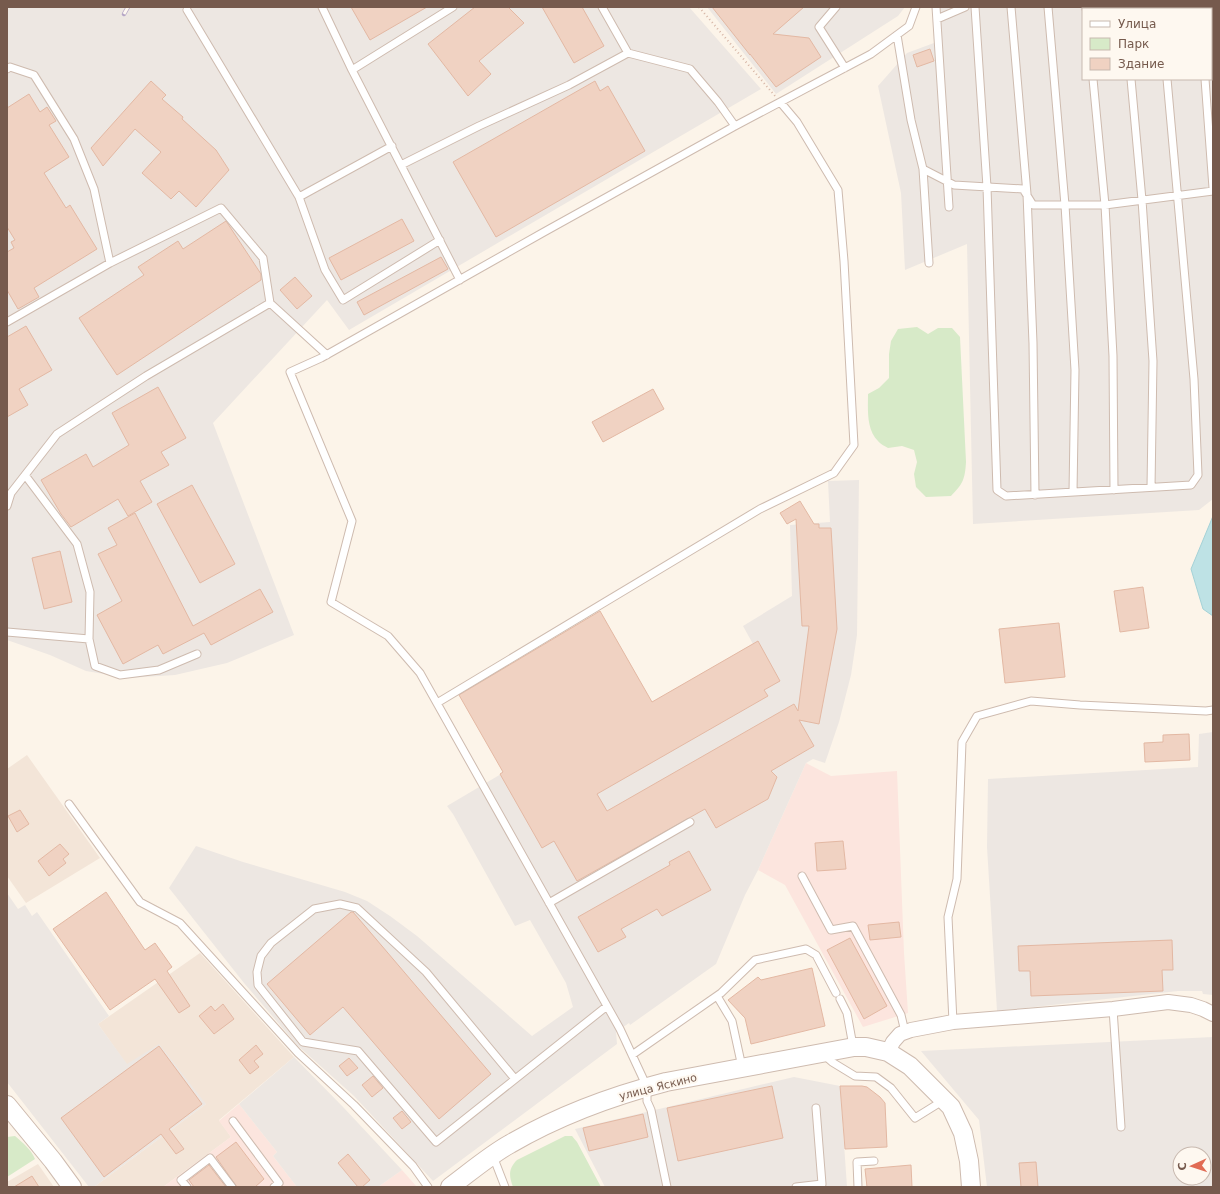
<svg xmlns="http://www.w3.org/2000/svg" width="1220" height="1194" viewBox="0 0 1220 1194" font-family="'DejaVu Sans',sans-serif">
<rect width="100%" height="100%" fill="#fcf4e9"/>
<path fill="#f3e5d8" d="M 27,755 L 100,858 L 26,903 L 7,876 L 7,769 Z
M 200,953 L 294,1057 L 219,1120 L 231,1137 L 163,1187 L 94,1187 L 206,1104 L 127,1065 L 98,1024 Z
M 38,1164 L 54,1187 L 7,1187 L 7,1182 Z"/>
<path fill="#fce5de" d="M 806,763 L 831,776 L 897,771 L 904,953 L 908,1013 L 863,1027 L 785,885 L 758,870 Z
M 239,1104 L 277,1152 L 273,1156 L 297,1187 L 163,1187 L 231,1137 L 219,1121 Z
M 402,1170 L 416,1186 L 416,1187 L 378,1187 Z"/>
<path fill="#ede7e2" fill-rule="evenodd" d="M 7,7 L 689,7 L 761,89 L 349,330 L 327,300 L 213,423 L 294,635 L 227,663 L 175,675 L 128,678 L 86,671 L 50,655 L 7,640 Z
M 707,7 L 905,7 L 898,16 L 776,94 Z
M 933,7 L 1213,7 L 1213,499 L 1199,510 L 973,524 L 967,244 L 905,270 L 901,193 L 878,86 L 907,53 L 934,43 ZM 1083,9 L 1211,9 L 1211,79 L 1083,79 Z
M 859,480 L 857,635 L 851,675 L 839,722 L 825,763 L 813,759 L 806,763 L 758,870 L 745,895 L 716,964 L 630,1025 L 629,1023 L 616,1032 L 617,1044 L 433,1181 L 354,1096 L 297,1045 L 244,983 L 169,888 L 196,846 L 243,862 L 345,892 L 367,901 L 390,916 L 417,936 L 532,1036 L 573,1007 L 566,983 L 530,920 L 515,926 L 453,814 L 447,806 L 559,740 L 566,752 L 753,644 L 743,626 L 792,596 L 790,525 L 830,522 L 828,481 Z
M 1213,732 L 1213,995 L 1203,994 L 1202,991 L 1178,991 L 997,1011 L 987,847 L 988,779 L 1198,767 L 1199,734 Z
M 7,893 L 18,909 L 25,905 L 32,916 L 37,912 L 109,1016 L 98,1024 L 127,1064 L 159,1044 L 206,1104 L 94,1187 L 89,1187 L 7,1082 Z
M 1213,1037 L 1213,1187 L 987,1187 L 979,1120 L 921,1051 ZM 1180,1154 L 1204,1154 L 1204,1178 L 1180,1178 Z
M 294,1057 L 344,1108 L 402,1170 L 378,1187 L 297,1187 L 273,1156 L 277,1152 L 239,1104 Z
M 794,1077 L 840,1086 L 847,1187 L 605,1187 L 575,1129 Z"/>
<path fill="#d7eac8" d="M 917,327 L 928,334 L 938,328 L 952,328 L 960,337 L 966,462 C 965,479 963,484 951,496 L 926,497 L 916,487 L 914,474 L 917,462 L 914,450 L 902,446 L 888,448 C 885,446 880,444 878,441 C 866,429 868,409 868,394 L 879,388 L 889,378 L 889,354 L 891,341 L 898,329 Z
M 15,1136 C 23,1143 31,1149 35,1159 L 7,1177 L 7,1137 Z
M 565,1136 L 572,1136 L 577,1142 L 601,1187 L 513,1187 C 509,1176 508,1169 517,1160 Z"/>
<path fill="#bee2e5" stroke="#a5d2d7" d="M 1213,516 L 1213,616 L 1203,609 L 1191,569 Z"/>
<path fill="#f0d2c2" stroke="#e3b8a3" d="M 351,7 L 427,7 L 370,40 Z
M 475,7 L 508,7 L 524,23 L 479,61 L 491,74 L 468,96 L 428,44 Z
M 542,7 L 582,7 L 604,46 L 574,63 Z
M 712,7 L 804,7 L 773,34 L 809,38 L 821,57 L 776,87 L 750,54 L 750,55 Z
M 930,49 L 934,61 L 917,67 L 913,55 Z
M 151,81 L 166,95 L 162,99 L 183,117 L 182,119 L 216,150 L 229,170 L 196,207 L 179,191 L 171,199 L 142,173 L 161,152 L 135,129 L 103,166 L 91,148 Z
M 595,81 L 600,91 L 608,86 L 645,151 L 496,237 L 453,162 Z
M 29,94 L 40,112 L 47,107 L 56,121 L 49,125 L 69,157 L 44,173 L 66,208 L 70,205 L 97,249 L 34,288 L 39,297 L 18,309 L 7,290 L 7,252 L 14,248 L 11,242 L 15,240 L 7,227 L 7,108 Z
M 402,219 L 414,241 L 341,280 L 329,258 Z
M 226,221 L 261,274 L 261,280 L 117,375 L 79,318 L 144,275 L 138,267 L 178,241 L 183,249 Z
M 441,257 L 448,269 L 364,315 L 357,302 Z
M 295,277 L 312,296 L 297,309 L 280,290 Z
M 26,326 L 52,370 L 19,389 L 28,405 L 7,417 L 7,337 Z
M 158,387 L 186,438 L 161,452 L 169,465 L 140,481 L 152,502 L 128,516 L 118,499 L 71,527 L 61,514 L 41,480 L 86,454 L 93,467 L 129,445 L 112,413 Z
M 653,389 L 664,409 L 603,442 L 592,422 Z
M 192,485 L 235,564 L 200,583 L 157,504 Z
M 800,501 L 814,524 L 819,524 L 819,528 L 831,528 L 837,629 L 819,724 L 799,720 L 814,746 L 771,771 L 777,777 L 768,799 L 716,828 L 705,809 L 577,881 L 554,841 L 542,848 L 500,774 L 503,772 L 459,695 L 600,611 L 652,702 L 758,641 L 780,681 L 764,690 L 768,696 L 597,794 L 607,811 L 794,704 L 798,711 L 809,626 L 802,626 L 796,519 L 787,524 L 780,513 Z
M 135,513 L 193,626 L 260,589 L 273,612 L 211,645 L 204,633 L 163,654 L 158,645 L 123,664 L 97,615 L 122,601 L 98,554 L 117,545 L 108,528 Z
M 60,551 L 72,602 L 44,609 L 32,558 Z
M 1143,587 L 1149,628 L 1120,632 L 1114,591 Z
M 1059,623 L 1065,677 L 1005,683 L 999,629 Z
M 1189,734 L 1190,760 L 1145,762 L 1144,743 L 1163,742 L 1163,735 Z
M 20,810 L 29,824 L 17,832 L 8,816 Z
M 843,841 L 846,869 L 817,871 L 815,843 Z
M 60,844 L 69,854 L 63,859 L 66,863 L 49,876 L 38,861 Z
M 689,851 L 711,890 L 662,916 L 657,909 L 621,929 L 626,937 L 598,952 L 578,917 L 670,865 L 669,862 Z
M 106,892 L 145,950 L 155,943 L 172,967 L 167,971 L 190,1006 L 179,1013 L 155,979 L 110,1010 L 53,929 Z
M 351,912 L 353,912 L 491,1074 L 439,1119 L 343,1007 L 310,1035 L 267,984 Z
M 899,922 L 901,937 L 870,940 L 868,925 Z
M 850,938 L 887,1006 L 864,1019 L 827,950 Z
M 1172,940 L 1173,970 L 1162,970 L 1163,991 L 1031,996 L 1030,971 L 1019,971 L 1018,946 Z
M 812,968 L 825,1026 L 751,1044 L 745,1018 L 728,1000 L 758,977 L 761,980 Z
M 223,1004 L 234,1019 L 214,1034 L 199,1016 L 211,1006 L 215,1011 Z
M 256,1045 L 263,1054 L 254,1061 L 259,1067 L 250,1074 L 239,1060 Z
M 159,1046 L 202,1104 L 169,1129 L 184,1149 L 176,1154 L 161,1134 L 104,1177 L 61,1118 Z
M 349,1058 L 358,1068 L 347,1076 L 339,1066 Z
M 373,1076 L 383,1088 L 372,1097 L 362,1085 Z
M 772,1086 L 783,1138 L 678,1161 L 667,1108 Z
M 840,1086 L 862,1086 L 867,1087 L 880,1097 L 885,1103 L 887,1147 L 845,1149 Z
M 402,1111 L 411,1122 L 402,1129 L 393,1118 Z
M 643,1114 L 648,1137 L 589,1151 L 583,1128 Z
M 236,1142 L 264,1179 L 255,1187 L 237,1187 L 216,1157 Z
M 348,1154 L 370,1180 L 362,1187 L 358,1187 L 338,1163 Z
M 1036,1162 L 1038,1187 L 1021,1187 L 1019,1163 Z
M 209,1165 L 226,1187 L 194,1187 L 189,1180 Z
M 911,1165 L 912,1187 L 867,1187 L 865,1169 Z
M 32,1176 L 39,1187 L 14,1187 Z"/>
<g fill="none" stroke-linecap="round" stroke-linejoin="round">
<defs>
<path id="service" d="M 322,7 L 352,70 L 453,7
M 602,7 L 628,53 L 690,69 L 718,102 L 735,126
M 836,7 L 819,27 L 845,68
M 936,7 L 949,207
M 975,7 L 987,187 L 997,490 L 1006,496 L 1191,485 L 1198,475 L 1194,379 L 1167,79
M 1011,7 L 1027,194 L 1033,343 L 1035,495
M 1048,7 L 1065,205 L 1075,370 L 1073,492
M 1086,7 L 1086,9
M 1125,7 L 1125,9
M 1161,7 L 1161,9
M 1199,7 L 1199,9
M 187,10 L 299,197 L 392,146
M 937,19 L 965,7
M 897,35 L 911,120 L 923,169 L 954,185 L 1023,189 L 1033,205 L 1105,205 L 1213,191
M 7,69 L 10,67 L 34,75 L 74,139 L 94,189 L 110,263
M 352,70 L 460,280
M 1093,79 L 1105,205 L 1113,356 L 1114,490
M 1131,79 L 1142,200 L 1153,361 L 1151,487
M 1205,79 L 1213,188
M 401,165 L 479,126 L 569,85 L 628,53
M 923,169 L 929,263
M 299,197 L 325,270 L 343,300 L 440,240
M 7,322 L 110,263 L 221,208 L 263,258 L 270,303
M 25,475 L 77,544 L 90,592 L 89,639
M 7,506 L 11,493 L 57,434 L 146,376 L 270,303 L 327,355
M 7,632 L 89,639 L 95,666 L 120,675 L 159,670 L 197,654
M 437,703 L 760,509 L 834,473 L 854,445 L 844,261 L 838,190 L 797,122 L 781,103
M 69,804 L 140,902 L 180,923 L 298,1053 L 354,1105 L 413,1166 L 428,1187
M 802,876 L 831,930 L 853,926 L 901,1015 L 905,1032
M 549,903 L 690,822
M 717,996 L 732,1021 L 742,1067
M 840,999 L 847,1013 L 853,1046
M 1113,1009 L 1121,1127
M 953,1022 L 948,917 L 957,879 L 962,742 L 977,716 L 1031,701 L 1080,705 L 1206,711 L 1213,710
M 823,1054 L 832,1062 L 855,1076 L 876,1077 L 891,1088 L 915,1118 L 944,1100
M 632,1055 L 721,993 L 755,960 L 806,949 L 816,955 L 836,993
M 515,1079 L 426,972 L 357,908 L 340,904 L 314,909 L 271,943 L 261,956 L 257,972 L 258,985 L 303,1042 L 358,1051 L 436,1142 L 607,1006
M 233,1121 L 279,1183 L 274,1187
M 493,1156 L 505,1187
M 187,1187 L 181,1180 L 210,1158 L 232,1187
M 667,1187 L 651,1110 L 647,1101 L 647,1087 L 620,1029 L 420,673 L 388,636 L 331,602 L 352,521 L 290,372 L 321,358 L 544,232 L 735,126 L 871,54 L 909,26 L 916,7
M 796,1187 L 822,1184 L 816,1108
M 858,1187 L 857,1162 L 874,1161"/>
<path id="minor" d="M 888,1052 L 893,1042 L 900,1034 L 911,1030 L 953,1022 L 1113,1009 L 1168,1002 L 1191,1005 L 1203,1009 L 1213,1014"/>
<path id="tertiary" d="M 7,1105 L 53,1161 L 72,1187
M 450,1187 C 469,1173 490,1155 510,1144 C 558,1116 612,1096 666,1082 L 854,1047 L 866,1047 L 888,1052 L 910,1066 L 951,1107 L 963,1133 L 969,1161 L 971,1187"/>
</defs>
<use href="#service" stroke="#cebbaf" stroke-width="9"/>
<use href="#minor" stroke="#cebbaf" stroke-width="16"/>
<use href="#tertiary" stroke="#cebbaf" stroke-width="20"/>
<path stroke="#d6b5a5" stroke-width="2" stroke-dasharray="1 3" stroke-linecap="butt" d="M 699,7 L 775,96"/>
<use href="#service" stroke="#fff" stroke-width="7"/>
<use href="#minor" stroke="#fff" stroke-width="14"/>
<use href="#tertiary" stroke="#fff" stroke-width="18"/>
<defs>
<path id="rail" d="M 124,14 L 128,7"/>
</defs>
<use href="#rail" stroke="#b6a7c6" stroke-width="4.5"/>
<use href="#rail" stroke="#fef8f0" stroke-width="3" stroke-dasharray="9" stroke-linecap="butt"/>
</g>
<g text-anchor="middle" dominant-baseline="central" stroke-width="4" stroke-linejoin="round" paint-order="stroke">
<g font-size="11" fill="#765a4d" stroke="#fef8f0">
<text transform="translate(658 1087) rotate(-14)">улица Яскино</text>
</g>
</g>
<rect width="1220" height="1194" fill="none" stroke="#765a4d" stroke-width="16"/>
<rect x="1082" y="8" width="130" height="72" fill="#fef8f0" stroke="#c8b9af"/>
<rect x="1090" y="21" width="20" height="6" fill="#ffffff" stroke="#c8b9af"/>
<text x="1118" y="28" font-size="12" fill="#765a4d">Улица</text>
<rect x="1090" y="38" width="20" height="12" fill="#d7eac8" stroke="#c8b9af"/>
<text x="1118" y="48" font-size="12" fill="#765a4d">Парк</text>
<rect x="1090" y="58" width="20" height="12" fill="#f0d2c2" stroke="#c8b9af"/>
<text x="1118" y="68" font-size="12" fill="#765a4d">Здание</text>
<g transform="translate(1192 1166) rotate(267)"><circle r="19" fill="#fef8f0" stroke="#c8b9af"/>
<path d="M0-3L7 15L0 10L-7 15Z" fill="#e16b54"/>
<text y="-6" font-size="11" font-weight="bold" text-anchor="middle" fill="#765a4d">С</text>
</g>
</svg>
